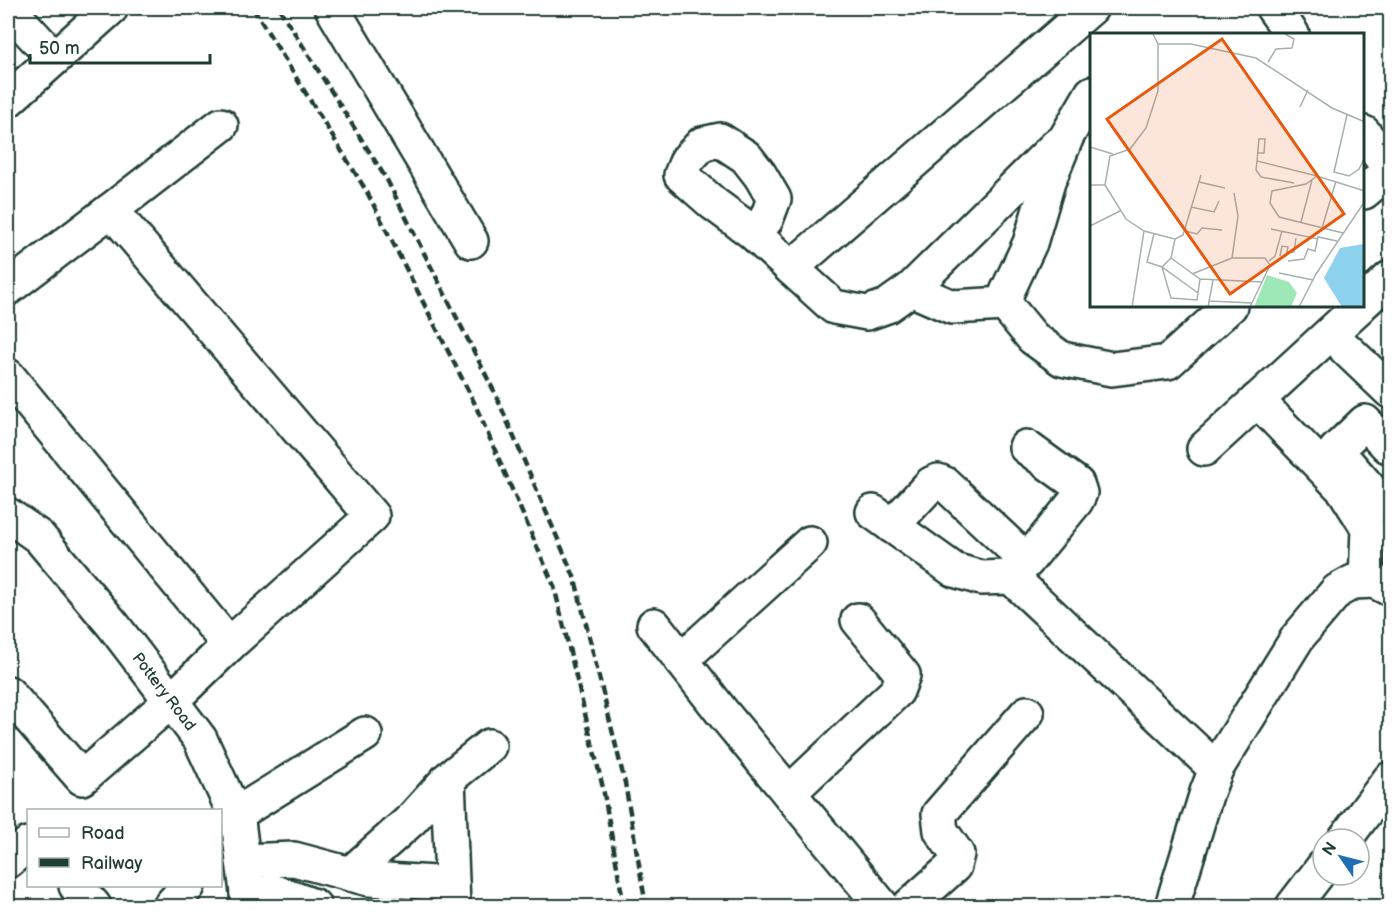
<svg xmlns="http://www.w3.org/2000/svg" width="1398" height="914" viewBox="0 0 1398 914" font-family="'Balsamiq Sans',sans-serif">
<rect width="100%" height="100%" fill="#fff"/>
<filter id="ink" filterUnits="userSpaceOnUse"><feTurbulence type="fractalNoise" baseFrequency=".0167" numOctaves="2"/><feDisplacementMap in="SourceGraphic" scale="12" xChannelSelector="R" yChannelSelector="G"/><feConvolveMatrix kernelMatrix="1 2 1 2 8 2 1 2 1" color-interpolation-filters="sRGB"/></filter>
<g filter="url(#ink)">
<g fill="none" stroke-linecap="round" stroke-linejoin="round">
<defs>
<g id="minor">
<path d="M 8,8 L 54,58"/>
<path d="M 332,8 L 471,241"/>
<path d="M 1273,8 L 1292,34"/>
<path d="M 1092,93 L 1067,136 L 1048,182 L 1030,243 L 1007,292 L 1005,304 L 1033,338 L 1062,359 L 1112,369 L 1168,362 L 1230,306"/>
<path d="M 8,100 L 111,8"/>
<path d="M 1364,133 L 1390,170 L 1364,192"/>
<path d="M 111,210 L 221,125"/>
<path d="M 752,232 L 766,220 L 774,199 L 760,175 L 746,157 L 720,140 L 702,144 L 687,160 L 681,175 L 714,204 L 752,232 L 791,268 L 1091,8"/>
<path d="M 791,268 L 834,307 L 867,313 L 887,306 L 911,289 L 1057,145"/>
<path d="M 8,288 L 111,210 L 372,516 L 229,645 L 8,376"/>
<path d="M 911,289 L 952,307 L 1005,304"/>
<path d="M 1364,302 L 1390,278"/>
<path d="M 1346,349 L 1390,391"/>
<path d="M 1257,400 L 1344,490 L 1368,528 L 1366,581"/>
<path d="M 1204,449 L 1360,306"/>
<path d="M 1382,503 L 1336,450 L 1365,422 L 1388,446 L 1390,443"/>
<path d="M 873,512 L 954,570 L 981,578 L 1011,577 L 1216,769"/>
<path id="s1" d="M 8,515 L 39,537 L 113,625 L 200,739 L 238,821 L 248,900 L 246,906"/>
<path d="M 892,526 L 931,484 L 938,481 L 945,484 L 1027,561"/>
<path d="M 1012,576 L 1027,561 L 1076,501 L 1080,493 L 1077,484 L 1026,447"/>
<path d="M 654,625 L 722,712 L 882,906"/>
<path d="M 681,660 L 810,543"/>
<path d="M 8,693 L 82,778 L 171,701 L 229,645"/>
<path d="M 448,779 L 453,906"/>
<path d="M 789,793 L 897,691 L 903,675 L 858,620"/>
<path d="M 235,815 L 365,734"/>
<path d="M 1345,839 L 1390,779"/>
<path d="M 8,861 L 28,844"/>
<path d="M 243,861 L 294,859 L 369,879 L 452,884"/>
<path d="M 350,874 L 411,820 L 448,779 L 489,746"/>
<path d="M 76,886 L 94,906"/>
<path d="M 247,894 L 275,892 L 314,906"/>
<path d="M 170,906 L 188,886"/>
<path d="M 909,906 L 954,866 L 957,854 L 941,831 L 939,814 L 1027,713"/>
<path d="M 1172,906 L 1207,792 L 1216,769 L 1298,637 L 1337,591 L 1353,582 L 1374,581 L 1390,589"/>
<path d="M 1293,906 L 1323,867"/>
</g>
</defs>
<use href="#minor" stroke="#1f3d34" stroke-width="38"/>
<use href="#minor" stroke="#fff" stroke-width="33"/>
<path stroke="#1f3d34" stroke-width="4.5" stroke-dasharray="9 4.5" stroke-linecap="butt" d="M 253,8 L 367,192 L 474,402 L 554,586 L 603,788 L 624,906
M 279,8 L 387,180 L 495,393 L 575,579 L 625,783 L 646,906"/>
</g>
</g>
<g text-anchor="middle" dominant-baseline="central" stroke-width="4.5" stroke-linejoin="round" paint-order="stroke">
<g font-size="16" fill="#1f3d34" stroke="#fff">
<text stroke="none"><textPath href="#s1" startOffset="237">Pottery Road</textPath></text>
</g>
</g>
<g transform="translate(1090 33)">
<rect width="274" height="274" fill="#fff"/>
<path d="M 177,242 L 199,249 L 207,260 L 201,274 L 164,274 Z" fill="#9ee7b6"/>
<path d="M 274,211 L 274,274 L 252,274 L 234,245 L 250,215 Z" fill="#8cd1ee"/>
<path fill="none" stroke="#a5b1ae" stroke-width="1.5" d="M 68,11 L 101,11 L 166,25 L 242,75 L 275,89M 178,29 L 186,16 L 202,15 L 204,6 L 195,1M 210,74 L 218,57M 257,82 L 244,139 L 259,143 L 269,136 L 274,126M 0,114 L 23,121M 168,120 L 174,120 L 175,106 L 169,106 L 167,128 L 227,143M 167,128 L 166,137 L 171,144 L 204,150M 109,149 L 135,155M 0,152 L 15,152 L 20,123 L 40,116 L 56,95 L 68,58 L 68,11 L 63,1M 15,152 L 36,186 L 54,198 L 85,206 L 81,225 L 110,246 L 172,249 L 160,274M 101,174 L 124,179 L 129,168M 211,189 L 222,147M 0,193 L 30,178M 232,195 L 246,148M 181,196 L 228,206M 95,198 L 107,201 L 112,195 L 132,197M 253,200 L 189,184 L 180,170 L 182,158 L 216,151 L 227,143 L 275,158M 64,201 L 57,229 L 72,234 L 108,260M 85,206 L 93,202 L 111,142M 190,223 L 192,213 L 198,214 L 197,219 L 204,219 L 206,205M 81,225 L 72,234 L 81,265 L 107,267 L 110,246M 142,225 L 148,183 L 144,160M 179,228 L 185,223 L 192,198M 198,228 L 214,226 L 218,216 L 225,218 L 228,204 L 247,208M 189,240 L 223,247M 102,241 L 142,225 L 175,225 L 180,232 L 172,249M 119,268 L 162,270M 42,274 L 54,198M 118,274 L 123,247M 209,274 L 226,241 L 275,168"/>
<path fill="#e8590c" fill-opacity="0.15" stroke="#e8590c" stroke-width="3" d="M 132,6 L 254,181 L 140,261 L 17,86 Z"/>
<rect width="274" height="274" fill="none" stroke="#1f3d34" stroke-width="3"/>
</g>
<rect width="1398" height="914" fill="none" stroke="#fff" stroke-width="30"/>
<rect x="15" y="15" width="1368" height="884" fill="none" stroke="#1f3d34" stroke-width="2" filter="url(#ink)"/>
<rect x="27" y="809" width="195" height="78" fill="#ffffff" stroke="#a5b1ae" stroke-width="1.5"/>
<rect x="39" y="828" width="30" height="9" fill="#ffffff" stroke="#a5b1ae" stroke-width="1.5"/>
<text x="81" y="839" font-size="18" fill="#1f3d34">Road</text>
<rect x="39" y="858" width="30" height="9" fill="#1f3d34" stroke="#a5b1ae" stroke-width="1.5"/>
<text x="81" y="869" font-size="18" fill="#1f3d34">Railway</text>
<g transform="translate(1341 857) rotate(305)"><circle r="28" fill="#ffffff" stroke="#a5b1ae" stroke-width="1.5"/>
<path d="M0-4.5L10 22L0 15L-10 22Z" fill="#1f6fb2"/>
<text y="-9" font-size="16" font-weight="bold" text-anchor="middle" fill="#1f3d34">N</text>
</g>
<path d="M30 54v9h180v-9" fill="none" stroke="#1f3d34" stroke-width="3"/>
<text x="39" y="54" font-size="18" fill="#1f3d34" stroke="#ffffff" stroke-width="4.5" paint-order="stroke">50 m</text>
</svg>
